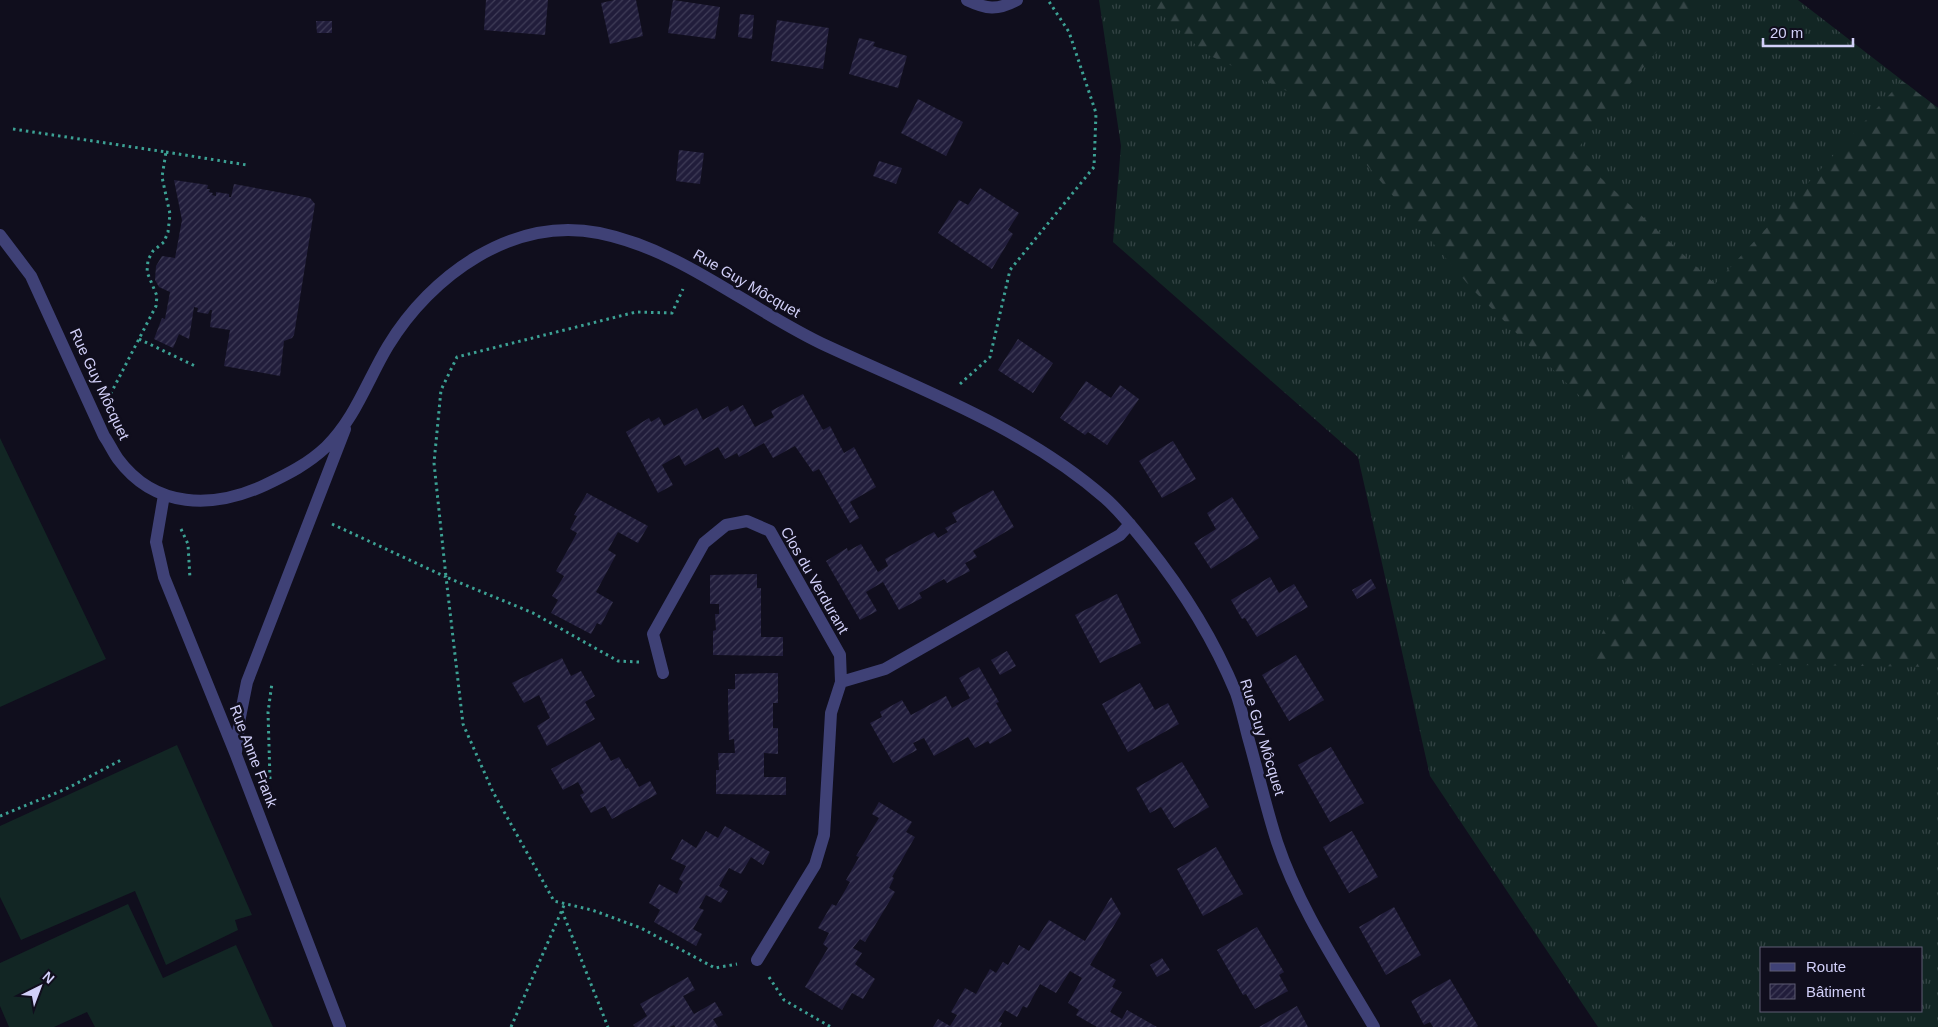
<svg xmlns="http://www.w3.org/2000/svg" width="1938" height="1027" viewBox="0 0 1938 1027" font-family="Arial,sans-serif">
<defs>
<pattern id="grass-tufts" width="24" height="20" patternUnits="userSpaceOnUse" patternTransform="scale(1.25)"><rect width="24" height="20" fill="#122624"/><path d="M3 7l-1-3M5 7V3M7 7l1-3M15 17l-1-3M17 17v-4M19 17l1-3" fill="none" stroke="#344445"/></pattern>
<pattern id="forest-firs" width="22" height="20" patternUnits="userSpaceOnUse" patternTransform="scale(1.25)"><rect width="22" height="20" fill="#122624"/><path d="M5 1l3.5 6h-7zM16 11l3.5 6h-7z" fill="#344445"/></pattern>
<pattern id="building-hatch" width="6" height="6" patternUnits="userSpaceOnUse" patternTransform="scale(1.25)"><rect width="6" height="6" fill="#211d3b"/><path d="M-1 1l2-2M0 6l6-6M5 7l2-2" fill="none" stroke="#403d58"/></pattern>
</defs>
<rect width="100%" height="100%" fill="#100e1d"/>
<path fill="url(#grass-tufts)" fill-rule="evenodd" d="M 1099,0 L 1798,0 L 1938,108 L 1938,1027 L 1598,1027 L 1430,776 L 1358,457 L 1113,242 L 1121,146 ZM 1762,948 L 1922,948 L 1922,1011 L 1762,1011 Z"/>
<path fill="url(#forest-firs)" d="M 1146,0 L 1698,0 L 1574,153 L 1715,284 L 1902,81 L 1938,108 L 1938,667 L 1589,662 L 1640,549 L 1619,435 L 1472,289 L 1315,104 L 1206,54 Z"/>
<path fill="#122624" d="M 0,438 L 106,659 L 0,707 Z
M 177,745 L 252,915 L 235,920 L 238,930 L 166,965 L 135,891 L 21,940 L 0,897 L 0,826 Z
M 128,904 L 163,978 L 236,945 L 273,1027 L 95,1027 L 87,1012 L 54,1027 L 9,1027 L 0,1006 L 0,963 Z"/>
<path fill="url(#building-hatch)" d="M 486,0 L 548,0 L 545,35 L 484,30 Z
M 614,0 L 636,0 L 643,36 L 610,44 L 601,3 Z
M 673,0 L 720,7 L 715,39 L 668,33 Z
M 740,14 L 754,15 L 752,39 L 738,37 Z
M 777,20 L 829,28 L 823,69 L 771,61 Z
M 316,21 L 332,21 L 332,33 L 317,33 Z
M 859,38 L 875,42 L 873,46 L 907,56 L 898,88 L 849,74 Z
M 918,99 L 963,122 L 946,156 L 901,133 Z
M 679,150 L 704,153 L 700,184 L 676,181 Z
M 879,161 L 902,168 L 896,184 L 873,176 Z
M 174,180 L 208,185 L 207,189 L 210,189 L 209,192 L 213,193 L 212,195 L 216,196 L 216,192 L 229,194 L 229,197 L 231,197 L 234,184 L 310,198 L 315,204 L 294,335 L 292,338 L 284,341 L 280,376 L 224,366 L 230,330 L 210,327 L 212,310 L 210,310 L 208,314 L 197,312 L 198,308 L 194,307 L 189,339 L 179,334 L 173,348 L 154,339 L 162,318 L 165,319 L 170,292 L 159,287 L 155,280 L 156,266 L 162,256 L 175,258 L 182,220 Z
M 980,188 L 1019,213 L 1008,230 L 1013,234 L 992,269 L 938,233 L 959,200 L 968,205 Z
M 1018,339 L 1053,363 L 1033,393 L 998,370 Z
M 1086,381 L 1111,398 L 1120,385 L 1139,399 L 1107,445 L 1088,432 L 1085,435 L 1060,418 Z
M 803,394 L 823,430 L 830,426 L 844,453 L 854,447 L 876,487 L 850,502 L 859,518 L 850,523 L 819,469 L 813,472 L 795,446 L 773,458 L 764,443 L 739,457 L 737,453 L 725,459 L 718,447 L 685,466 L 679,455 L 662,465 L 673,485 L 658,493 L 626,432 L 649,418 L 651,422 L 659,417 L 664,426 L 697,408 L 703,420 L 728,406 L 730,412 L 743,405 L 755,427 L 774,417 L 771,411 Z
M 1173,441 L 1196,479 L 1162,498 L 1139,461 Z
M 993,490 L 1014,527 L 973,551 L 977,557 L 965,563 L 970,571 L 947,583 L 944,579 L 919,593 L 922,598 L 899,610 L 883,582 L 866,592 L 877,611 L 860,620 L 826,561 L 847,548 L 848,551 L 861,544 L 878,572 L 888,566 L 885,559 L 934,532 L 938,538 L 948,532 L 945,528 L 957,522 L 952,513 Z
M 587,493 L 648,526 L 638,543 L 618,532 L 608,550 L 616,555 L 596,592 L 613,602 L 601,625 L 597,623 L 591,634 L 551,613 L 558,600 L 552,596 L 564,576 L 556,571 L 577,533 L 570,529 L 577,516 L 574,515 Z
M 1232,497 L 1259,538 L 1211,569 L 1194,543 L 1216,529 L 1207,513 Z
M 757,574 L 757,588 L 761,588 L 761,637 L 783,637 L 783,656 L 713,655 L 713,631 L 716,630 L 715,614 L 719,614 L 719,604 L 710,604 L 710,575 Z
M 1270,577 L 1279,593 L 1294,584 L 1308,607 L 1257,637 L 1245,618 L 1242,619 L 1231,600 Z
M 1371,579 L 1376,588 L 1357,599 L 1352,590 Z
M 1117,594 L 1141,643 L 1100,663 L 1075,615 Z
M 1007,651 L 1016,666 L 1000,675 L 991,660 Z
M 1296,655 L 1324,700 L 1289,721 L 1262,675 Z
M 562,658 L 571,676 L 581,671 L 595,696 L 585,702 L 595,719 L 547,746 L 537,726 L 550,718 L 539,695 L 524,703 L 512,683 Z
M 979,667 L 999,702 L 996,703 L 1012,731 L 990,744 L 988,741 L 975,748 L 968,737 L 934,756 L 924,738 L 913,743 L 917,750 L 893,763 L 870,723 L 882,717 L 880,712 L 902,700 L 911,715 L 946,696 L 952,708 L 970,698 L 959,678 Z
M 778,673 L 778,703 L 773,703 L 773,728 L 778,728 L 778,754 L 764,753 L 764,777 L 786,777 L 786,795 L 716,794 L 716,770 L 719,770 L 718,753 L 735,753 L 734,739 L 729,740 L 728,703 L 728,689 L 735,689 L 735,674 Z
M 1140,683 L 1155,710 L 1168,703 L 1179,724 L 1128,752 L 1102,704 Z
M 600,742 L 611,761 L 619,757 L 626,769 L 628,768 L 639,787 L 650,781 L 657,794 L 612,819 L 605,806 L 591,813 L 580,795 L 584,793 L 578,782 L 563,790 L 551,769 Z
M 1331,747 L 1364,803 L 1330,822 L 1298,765 Z
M 1182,762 L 1209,807 L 1174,828 L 1161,807 L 1150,813 L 1136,788 Z
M 879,802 L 912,822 L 906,832 L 915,837 L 892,877 L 894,878 L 889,888 L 895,892 L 865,942 L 860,939 L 853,948 L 862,953 L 855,964 L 875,979 L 863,999 L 852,993 L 842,1010 L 805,987 L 828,948 L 823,944 L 829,933 L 818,928 L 832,904 L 836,906 L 850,882 L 846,880 L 859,857 L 856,856 L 879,818 L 872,814 Z
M 725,826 L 770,852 L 763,865 L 751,857 L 741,874 L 729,868 L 719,886 L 728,891 L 721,903 L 706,895 L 699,908 L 704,910 L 693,929 L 702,934 L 696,946 L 654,922 L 660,910 L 649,903 L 659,884 L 677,894 L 683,882 L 679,879 L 686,866 L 671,859 L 682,839 L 696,848 L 706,831 L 718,838 Z
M 1352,831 L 1378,877 L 1349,893 L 1323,847 Z
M 1216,847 L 1243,894 L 1203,916 L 1177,869 Z
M 1111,897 L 1121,914 L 1090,965 L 1116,980 L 1112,987 L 1122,992 L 1110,1012 L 1122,1019 L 1127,1010 L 1157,1027 L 1097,1027 L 1076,1015 L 1079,1010 L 1068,1003 L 1082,978 L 1070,971 L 1056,993 L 1040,984 L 1027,1008 L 1023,1006 L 1017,1017 L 1005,1010 L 998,1021 L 1002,1023 L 1000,1027 L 933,1027 L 938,1019 L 950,1026 L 957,1015 L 951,1012 L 965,988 L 976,994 L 990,969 L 996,973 L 1003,962 L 1008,965 L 1019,945 L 1029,951 L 1049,920 L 1085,941 Z
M 1394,907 L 1421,955 L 1386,975 L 1359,927 Z
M 1257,927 L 1284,972 L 1279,975 L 1288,991 L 1255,1009 L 1246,994 L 1243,995 L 1217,950 Z
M 1162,958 L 1170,970 L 1157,977 L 1150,965 Z
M 688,977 L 695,990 L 683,996 L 694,1014 L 715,1002 L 723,1015 L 713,1019 L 718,1027 L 675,1027 L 674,1025 L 670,1027 L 635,1027 L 633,1025 L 647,1016 L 640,1004 Z
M 1450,979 L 1478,1026 L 1476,1027 L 1433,1027 L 1430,1022 L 1424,1025 L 1411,1001 Z
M 1297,1006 L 1308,1027 L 1259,1027 Z"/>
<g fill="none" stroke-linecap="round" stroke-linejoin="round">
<path stroke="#3ca194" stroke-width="3" stroke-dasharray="2.5 4" stroke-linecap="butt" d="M 13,129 L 166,152 L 162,177 L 170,214 L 168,232 L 164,242 L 153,251 L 148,260 L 147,272 L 157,296 L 156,306 L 110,395
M 166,152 L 247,165
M 139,339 L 195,366
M 960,384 L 990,357 L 1010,270 L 1094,167 L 1096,113 L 1069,32 L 1048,0
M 332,524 L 446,577 L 463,724 L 493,792 L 554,901 L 592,910 L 641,928 L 715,968 L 737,964
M 181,529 L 188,544 L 190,579
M 639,662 L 618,661 L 533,613 L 446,577 L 434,463 L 441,390 L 457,357 L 636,312 L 672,313 L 683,289
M 270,779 L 268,712 L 272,683
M 0,816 L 66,789 L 123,759
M 562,911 L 608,1027
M 769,977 L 784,1000 L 831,1027
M 511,1027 L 565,903"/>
<path stroke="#3f4176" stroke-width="12" d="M 967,0 C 986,9 997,11 1017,0
M 0,235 L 31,276 L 104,436 C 109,443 113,452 118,459 C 155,509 213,509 265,485 C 288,474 308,464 326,447 C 355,419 368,379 388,346 C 431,275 513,216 599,233 C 683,250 751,311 827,346 C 922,390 1025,428 1105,498 C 1121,512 1134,529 1147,545 C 1183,590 1214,640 1236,693 C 1241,707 1244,722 1248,737 C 1258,772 1266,808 1277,842 C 1299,908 1339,967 1374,1027
M 164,495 L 156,542 L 164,577 L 236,755 L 340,1027
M 663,673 L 653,634 L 704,543 L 726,525 L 747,521 L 770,531 L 840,655 L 841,682 L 885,669 L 1120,535 L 1130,524
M 236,752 L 240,717 L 247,682 L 345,429
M 757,960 L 815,865 L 824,835 L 831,713 L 841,682"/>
</g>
<g text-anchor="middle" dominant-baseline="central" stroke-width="5" stroke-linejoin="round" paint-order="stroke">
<g font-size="15" fill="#d2d0f9" stroke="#100e1d">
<text transform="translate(747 283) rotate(30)">Rue Guy Môcquet</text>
<text transform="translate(100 384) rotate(65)">Rue Guy Môcquet</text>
<text transform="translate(815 580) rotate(60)">Clos du Verdurant</text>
<text transform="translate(1263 737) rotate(73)">Rue Guy Môcquet</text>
<text transform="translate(254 756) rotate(69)">Rue Anne Frank</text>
</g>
</g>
<rect x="1760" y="947" width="162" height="65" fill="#100e1d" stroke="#5e5c75"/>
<rect x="1770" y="963" width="25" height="8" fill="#3f4176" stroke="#5e5c75"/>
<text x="1806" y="972" font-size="15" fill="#d2d0f9">Route</text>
<rect x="1770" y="984" width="25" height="15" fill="url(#building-hatch)" stroke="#5e5c75"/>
<text x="1806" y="997" font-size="15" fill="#d2d0f9">Bâtiment</text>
<g transform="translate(40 987) rotate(42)" stroke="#100e1d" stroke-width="4" paint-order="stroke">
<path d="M0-4L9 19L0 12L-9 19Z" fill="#d2d0f9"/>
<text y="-8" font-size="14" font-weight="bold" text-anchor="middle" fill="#d2d0f9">N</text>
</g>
<path d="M1763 38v8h90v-8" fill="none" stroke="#d2d0f9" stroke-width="2.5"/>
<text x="1770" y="38" font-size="15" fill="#d2d0f9" stroke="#100e1d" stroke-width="4" paint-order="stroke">20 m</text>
</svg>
